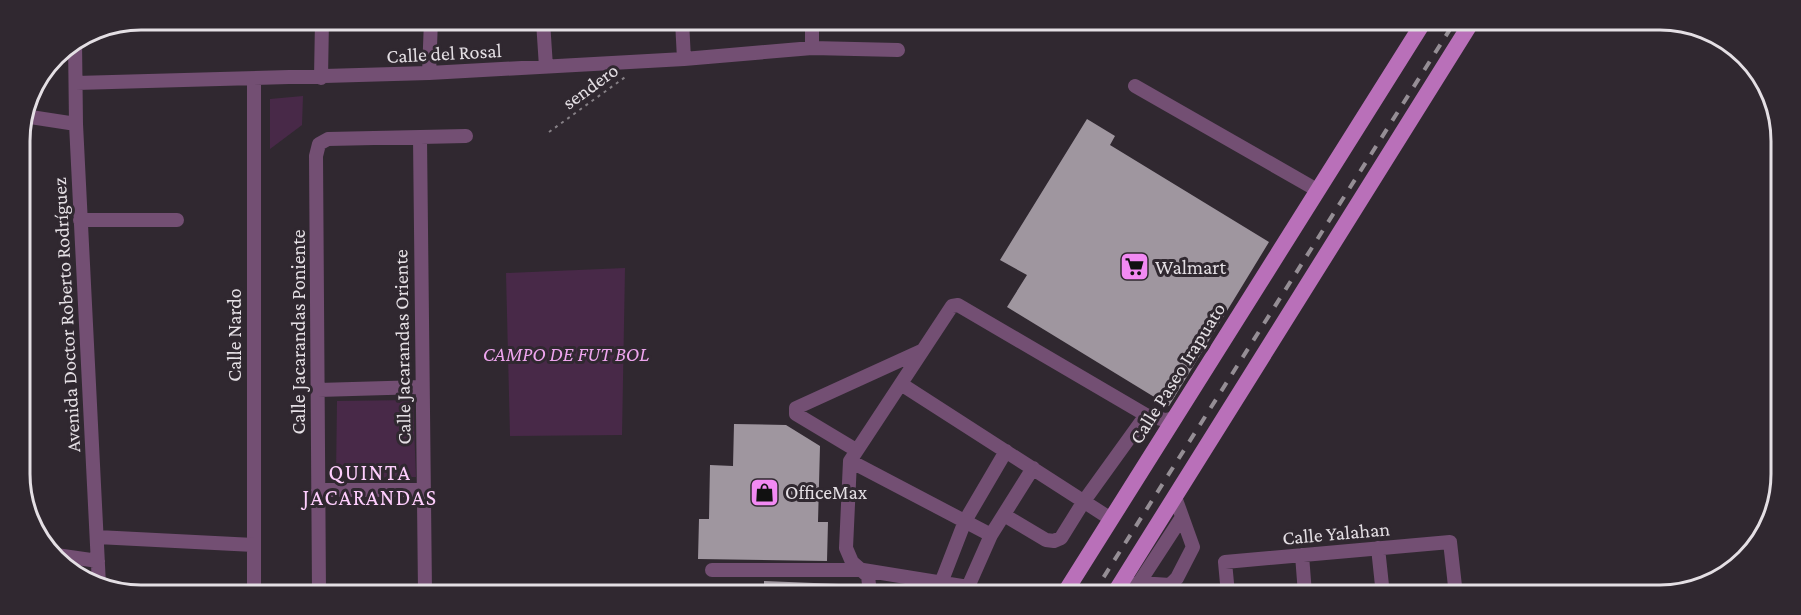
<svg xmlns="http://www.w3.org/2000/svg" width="1801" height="615" viewBox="0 0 1801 615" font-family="'Crimson Pro',serif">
<rect width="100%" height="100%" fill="#302830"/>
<path fill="#482948" d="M 303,96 L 302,125 L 270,149 L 270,99 Z
M 625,268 L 622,435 L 510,436 L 506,273 Z
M 413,400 L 416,477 L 336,478 L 337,401 Z"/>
<path fill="#9f969f" d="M 1087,119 L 1115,136 L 1110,145 L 1269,242 L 1169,406 L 1007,307 L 1027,275 L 1000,260 Z
M 734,424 L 786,425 L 820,446 L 818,522 L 828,522 L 827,561 L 698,559 L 699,519 L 709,519 L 710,465 L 733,466 Z
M 764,581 L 864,585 L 864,593 L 764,593 Z"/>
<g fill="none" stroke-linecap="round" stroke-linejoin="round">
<path stroke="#868086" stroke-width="2" stroke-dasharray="3 4.5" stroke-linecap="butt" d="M 549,132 L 628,75"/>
<path stroke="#734f73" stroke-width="14" d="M 543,21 L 546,67
M 682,21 L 684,59
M 812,21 L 812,48
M 75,42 L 76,124 L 99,585
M 429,73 L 431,20
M 321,78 L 322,20
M 254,79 L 254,592
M 76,83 L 429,73 L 684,59 L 812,48 L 898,50
M 1135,86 L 1317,190
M 24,116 L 76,124
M 420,138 L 425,592
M 80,220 L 177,220
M 901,384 L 1111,519
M 318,390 L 422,387
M 856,450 L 796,414 L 796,408 L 921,351
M 850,461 L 991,535
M 318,490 L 424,490
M 1004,515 L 1046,540 L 1054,541 L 1061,538 L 1084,501 L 1146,415
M 97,537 L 254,545
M 1378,548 L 1383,595
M 49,554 L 98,561
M 1302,555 L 1305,594
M 712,570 L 863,570 L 968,587 L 980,593
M 941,583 L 965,521 L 1006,451
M 1139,583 L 1182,517
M 968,587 L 991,535 L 1033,468
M 1117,588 L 1139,583 L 1170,585 L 1177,578 L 1193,547 L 1175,497
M 319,592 L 316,156 L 319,144 L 328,139 L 466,136
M 870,593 L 868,576 L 852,562 L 846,548 L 850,461 L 952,306 L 958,305 L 1146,415 L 1165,420 L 1175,418
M 1228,594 L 1225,562 L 1450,542 L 1456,595"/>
<path stroke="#b970b9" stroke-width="16" d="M 1064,594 L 1423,23
M 1114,594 L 1471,23"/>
<path stroke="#958e95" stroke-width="4" stroke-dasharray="10 10" stroke-linecap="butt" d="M 1093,594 L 1454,23"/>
</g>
<defs>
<symbol id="supermarket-square" viewBox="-11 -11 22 22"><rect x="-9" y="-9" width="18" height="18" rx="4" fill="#f28af3" stroke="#302830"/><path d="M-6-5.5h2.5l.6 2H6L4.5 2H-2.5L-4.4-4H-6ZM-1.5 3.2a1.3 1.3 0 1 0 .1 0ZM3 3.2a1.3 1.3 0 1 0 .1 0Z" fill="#111"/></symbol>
<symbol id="shop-square" viewBox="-11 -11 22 22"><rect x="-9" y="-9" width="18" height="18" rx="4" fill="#f28af3" stroke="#302830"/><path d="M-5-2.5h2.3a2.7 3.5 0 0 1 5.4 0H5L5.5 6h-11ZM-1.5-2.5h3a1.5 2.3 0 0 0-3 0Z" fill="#111"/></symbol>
</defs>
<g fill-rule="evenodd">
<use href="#supermarket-square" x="1118" y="250" width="33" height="33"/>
<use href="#shop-square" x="748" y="476" width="33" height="33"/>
</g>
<g text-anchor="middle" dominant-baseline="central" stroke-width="6" stroke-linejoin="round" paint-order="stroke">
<g font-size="20" fill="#e4dfe4" stroke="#302830">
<text transform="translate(444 53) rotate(-3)">Calle del Rosal</text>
<text transform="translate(590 86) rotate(-36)">sendero</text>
<text transform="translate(66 315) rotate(-93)">Avenida Doctor Roberto Rodríguez</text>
<text transform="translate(298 332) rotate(-90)">Calle Jacarandas Poniente</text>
<text transform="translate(234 335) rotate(-90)">Calle Nardo</text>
<text transform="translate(402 347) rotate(-91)">Calle Jacarandas Oriente</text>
<text transform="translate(1177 373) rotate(-58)">Calle Paseo Irapuato</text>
<text transform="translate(1336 533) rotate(-5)">Calle Yalahan</text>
</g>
<g font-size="20" fill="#e4dfe4" stroke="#302830" text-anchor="start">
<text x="1155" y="267">Walmart</text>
<text x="785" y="492">OfficeMax</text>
</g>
<g font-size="20" font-style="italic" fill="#eea5ee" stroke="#302830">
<text x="566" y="354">CAMPO DE FUT BOL</text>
</g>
<g font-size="22" letter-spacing="1.5" fill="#fecefd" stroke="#302830">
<text x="370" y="472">QUINTA<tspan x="370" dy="25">JACARANDAS</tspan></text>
</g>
</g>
<path d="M0 0H1801V615H0ZM141 30H1660A111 111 0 0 1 1771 141V474A111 111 0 0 1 1660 585H141A111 111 0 0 1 30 474V141A111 111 0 0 1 141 30Z" fill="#302830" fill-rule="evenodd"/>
<path fill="none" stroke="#e4dfe4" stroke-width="3" d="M141 30H1660A111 111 0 0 1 1771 141V474A111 111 0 0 1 1660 585H141A111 111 0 0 1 30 474V141A111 111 0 0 1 141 30Z"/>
</svg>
